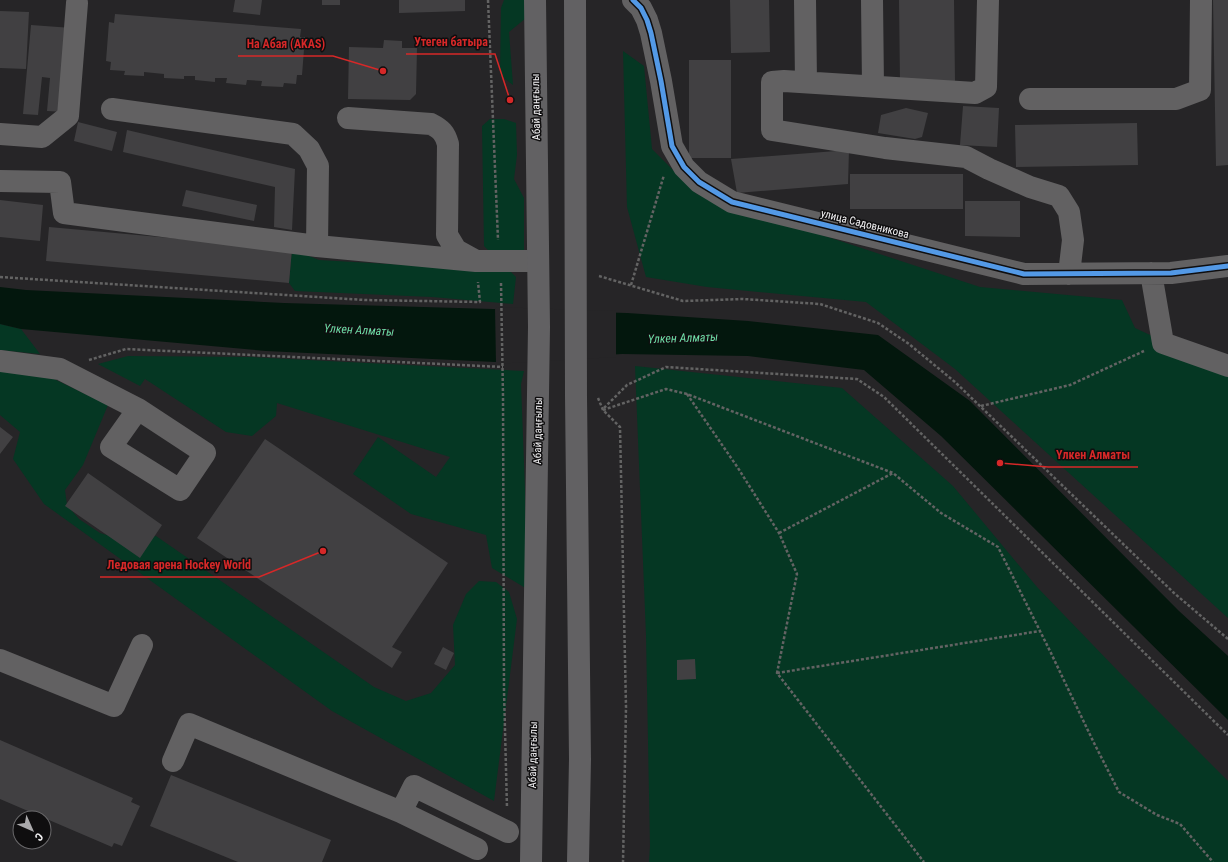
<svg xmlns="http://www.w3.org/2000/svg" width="1228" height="862" viewBox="0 0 1228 862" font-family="'Roboto Condensed',sans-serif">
<rect width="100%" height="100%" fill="#262527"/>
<path fill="#053723" d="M 504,0 L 526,0 L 526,18 L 509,32 L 513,85 L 500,75 L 501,8 Z
M 623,51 L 644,66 L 652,149 L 697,194 L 980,287 L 1122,300 L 1135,328 L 1228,371 L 1228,618 L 955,369 L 866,302 L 707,287 L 646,277 L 627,207 Z
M 490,119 L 504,119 L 516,123 L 517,155 L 514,179 L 524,198 L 524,252 L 489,251 L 484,246 L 482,126 Z
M 292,249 L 319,260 L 510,271 L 516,277 L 513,304 L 432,297 L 295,291 L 289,283 Z
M 0,324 L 21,329 L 40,354 L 0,350 Z
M 128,356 L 251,357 L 524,371 L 521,384 L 525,490 L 527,589 L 492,568 L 486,535 L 411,514 L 353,474 L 378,437 L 436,477 L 450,457 L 277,403 L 276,416 L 252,436 L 226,432 L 145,379 L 140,386 L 98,364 Z
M 635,366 L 842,388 L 953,486 L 1037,587 L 1119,672 L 1228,781 L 1228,862 L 649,862 L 650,846 L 646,635 Z
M 0,371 L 54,379 L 108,405 L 83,465 L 65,490 L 67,505 L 79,519 L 100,533 L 120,539 L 141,539 L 156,536 L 374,687 L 406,701 L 431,693 L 455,665 L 453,625 L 466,594 L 479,581 L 496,582 L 509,592 L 517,619 L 494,801 L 332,711 L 44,504 L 13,459 L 20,432 L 0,415 Z"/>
<path fill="#03170d" d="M 0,287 L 26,290 L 284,303 L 627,313 L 748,321 L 878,335 L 970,401 L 1179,611 L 1228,656 L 1228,720 L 941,436 L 864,370 L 748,356 L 622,354 L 495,362 L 266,351 L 21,329 L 0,324 Z"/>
<path fill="#262527" d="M 495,307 L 616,311 L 616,357 L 496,364 Z"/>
<path fill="#414042" d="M 235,0 L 262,0 L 260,15 L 233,12 Z
M 322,0 L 340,0 L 340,5 L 322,5 Z
M 399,0 L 465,0 L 465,11 L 399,13 Z
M 730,0 L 769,0 L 770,52 L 731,53 Z
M 899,0 L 954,0 L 955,82 L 900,82 Z
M 1213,0 L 1228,0 L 1228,165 L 1216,166 Z
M 0,11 L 29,12 L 26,69 L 0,68 Z
M 115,14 L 301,29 L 300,37 L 305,37 L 302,75 L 297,75 L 296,84 L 284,83 L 283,87 L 261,86 L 262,81 L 247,80 L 246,85 L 226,83 L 227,78 L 215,78 L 215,82 L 195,80 L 195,76 L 184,76 L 184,79 L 164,78 L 164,74 L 144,72 L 144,76 L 124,75 L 125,71 L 110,70 L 111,62 L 106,61 L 109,22 L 114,23 Z
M 31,25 L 72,28 L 65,112 L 47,111 L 50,78 L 42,77 L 38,115 L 23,114 Z
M 384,40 L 402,41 L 402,48 L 417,48 L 416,94 L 410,100 L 348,99 L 349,47 L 383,48 Z
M 689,60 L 731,60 L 731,158 L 689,158 Z
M 963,106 L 999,108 L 997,147 L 960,145 Z
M 906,108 L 928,113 L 922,137 L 915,139 L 878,133 L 881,115 Z
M 78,122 L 117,132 L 112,151 L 74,141 Z
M 1137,123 L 1138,165 L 1016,167 L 1015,125 Z
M 127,130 L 295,169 L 292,230 L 274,227 L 275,187 L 123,152 Z
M 849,150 L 848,184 L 737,193 L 731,159 Z
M 850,174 L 963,174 L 963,209 L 850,209 Z
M 186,190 L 257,205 L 254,221 L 182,206 Z
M 0,200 L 43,205 L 40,241 L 0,237 Z
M 965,201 L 1020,201 L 1020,237 L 965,236 Z
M 49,227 L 292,249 L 289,283 L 46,261 Z
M 0,427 L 13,437 L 0,454 Z
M 265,439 L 448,563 L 392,647 L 402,652 L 392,668 L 197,538 Z
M 88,473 L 162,525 L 140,558 L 65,506 Z
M 443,647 L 454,653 L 446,670 L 434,664 Z
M 695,659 L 696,679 L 677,680 L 677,660 Z
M 0,740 L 133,798 L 131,802 L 140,806 L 122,846 L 114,843 L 112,847 L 0,799 Z
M 171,775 L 331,840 L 322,862 L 238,862 L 150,826 Z"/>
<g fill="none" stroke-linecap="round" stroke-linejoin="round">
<path stroke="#636363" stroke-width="2.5" stroke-dasharray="3 2" stroke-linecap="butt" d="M 488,0 L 498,240
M 599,276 L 683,301 L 743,299 L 820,304 L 878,323 L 909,344 L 955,382 L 1174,593 L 1228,639
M 0,277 L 365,300 L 480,302 L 478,282
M 501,283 L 503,396 L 504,691 L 507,808
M 631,285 L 664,175
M 89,360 L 126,349 L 503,367
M 687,394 L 738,468 L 779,533 L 797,574 L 777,673 L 924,862
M 598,398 L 603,410 L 620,427 L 626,707 L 623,862
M 981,406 L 1070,385 L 1144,351
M 604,408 L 627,385 L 666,367 L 857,379 L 884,397 L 1228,735
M 603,410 L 666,389 L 687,394 L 893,473 L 941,513 L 998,547 L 1050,651 L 1093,741 L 1119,792 L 1157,815 L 1180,824 L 1213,862
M 779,533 L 893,473
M 777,673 L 1040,631"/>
<path stroke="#626162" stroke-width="22" d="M 633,0 L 641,8 L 647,20 L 651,33 L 661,81 L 672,146 L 684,167 L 699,182 L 732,202 L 1024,274 L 1171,273 L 1228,266
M 805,0 L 806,82
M 872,0 L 873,86
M 988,0 L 986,87 L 975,93 L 784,81 L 772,82 L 772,130 L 885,148 L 966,157 L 989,169 L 1030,187 L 1059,196 L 1069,212 L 1073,240 L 1069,274
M 1030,99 L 1176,99 L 1200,90 L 1201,0
M 112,109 L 293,134 L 309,149 L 318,166 L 317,246
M 348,118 L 431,124 C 441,129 445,133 448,144 L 447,235 L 456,250 L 476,261 L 538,261
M 0,134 L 42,137 L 68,116 L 77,3
M 0,181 L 60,182 L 64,213 L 317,246 L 476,261
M 1151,273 L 1163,343 L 1228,366
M 0,361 L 60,369 L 138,409 L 205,453 L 180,490 L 111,447 L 138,409
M 0,660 L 114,706 L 142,645
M 173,761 L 189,724 L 401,812
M 477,849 L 401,812 L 414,786 L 508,832"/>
<path stroke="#626163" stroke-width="22" d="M 575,0 L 576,396 L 580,759 L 578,862
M 531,862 L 539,327 L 535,0"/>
<defs>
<path id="cycleway" d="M 633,0 L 641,8 L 647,20 L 651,33 L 661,81 L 672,146 L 684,167 L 699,182 L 732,202 L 1024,274 L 1171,273 L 1228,266"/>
</defs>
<use href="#cycleway" stroke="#0f0e0f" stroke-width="8"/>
<use href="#cycleway" stroke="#5399e6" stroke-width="5"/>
</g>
<g text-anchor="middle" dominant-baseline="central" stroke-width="3" stroke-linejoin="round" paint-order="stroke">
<g font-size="11" fill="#f3f2f4" stroke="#0f0e0f">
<text transform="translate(536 107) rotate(-91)">Абай даңғылы</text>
<text transform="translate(865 224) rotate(14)">улица Садовникова</text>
<text transform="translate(538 431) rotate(-89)">Абай даңғылы</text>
<text transform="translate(533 755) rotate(-89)">Абай даңғылы</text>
</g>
<g font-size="12" font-style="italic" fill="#6edfa7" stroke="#0f0e0f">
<text transform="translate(359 330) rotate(3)">Үлкен Алматы</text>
<text transform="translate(683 338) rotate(-2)">Үлкен Алматы</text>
</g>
</g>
<path fill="none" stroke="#d62828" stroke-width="1.5" d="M510 100L495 54H406M383 71L333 56H238M1000 463L1048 467H1138M323 551L259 577H100"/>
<g fill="#d62828" stroke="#0f0e0f" stroke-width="1.5">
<circle cx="510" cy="100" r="4"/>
<circle cx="383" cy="71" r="4"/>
<circle cx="1000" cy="463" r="4"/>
<circle cx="323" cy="551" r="4"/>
</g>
<g font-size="12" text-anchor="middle" font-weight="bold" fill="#d62828" stroke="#0f0e0f" stroke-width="3" stroke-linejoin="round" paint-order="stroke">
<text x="451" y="46">Утеген батыра</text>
<text x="286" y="48">На Абая (AKAS)</text>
<text x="1093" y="459">Үлкен Алматы</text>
<text x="179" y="569">Ледовая арена Hockey World</text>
</g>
<g transform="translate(32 830) rotate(135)"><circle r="19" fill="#0f0e0f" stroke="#6a696b"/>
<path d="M0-3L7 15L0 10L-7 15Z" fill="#abaaac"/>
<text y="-6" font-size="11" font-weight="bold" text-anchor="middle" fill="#f3f2f4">С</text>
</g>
</svg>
